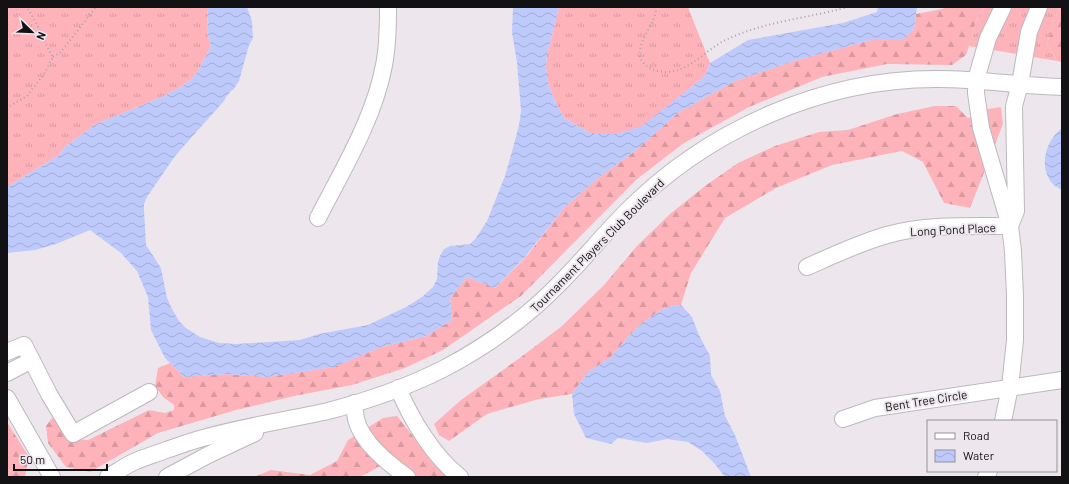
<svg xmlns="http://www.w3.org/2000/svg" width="1069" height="484" viewBox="0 0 1069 484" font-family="Barlow,sans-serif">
<defs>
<pattern id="grass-tufts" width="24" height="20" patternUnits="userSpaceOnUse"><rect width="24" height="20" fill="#feb3ba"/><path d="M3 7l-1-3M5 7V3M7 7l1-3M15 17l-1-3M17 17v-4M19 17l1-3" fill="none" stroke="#d9999f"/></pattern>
<pattern id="forest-firs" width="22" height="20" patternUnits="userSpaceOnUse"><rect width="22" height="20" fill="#feb3ba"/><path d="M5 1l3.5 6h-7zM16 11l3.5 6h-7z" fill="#d9999f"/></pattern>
<pattern id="water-waves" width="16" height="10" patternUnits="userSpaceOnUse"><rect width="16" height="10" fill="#becafb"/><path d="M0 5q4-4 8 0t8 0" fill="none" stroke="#a2acd6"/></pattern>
</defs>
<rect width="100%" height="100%" fill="#ede7ed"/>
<path fill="url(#grass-tufts)" d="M 7,7 L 207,7 L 208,36 L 211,46 L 198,71 L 193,78 L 182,86 L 164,96 L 94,125 L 65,147 L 59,155 L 7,187 Z
M 559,7 L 688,7 L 710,63 L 705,76 L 642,127 L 616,134 L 592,134 L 564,118 L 554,99 L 548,83 L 546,67 L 547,55 Z
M 984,7 L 1060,7 L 1053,22 L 1047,44 L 1057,61 L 969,46 L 976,21 Z"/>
<path fill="url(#forest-firs)" d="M 946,7 L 984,7 L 976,21 L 969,46 L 966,55 L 952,65 L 887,64 L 822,77 L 749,107 L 684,143 L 637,179 L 521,296 L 443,350 L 405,368 L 352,385 L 294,396 L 236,410 L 158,433 L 90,472 L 66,467 L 48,443 L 46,426 L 52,418 L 59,423 L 71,439 L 88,440 L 149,410 L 165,413 L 174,410 L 174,405 L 163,397 L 155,386 L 158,368 L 170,363 L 184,377 L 226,374 L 267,377 L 333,367 L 381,347 L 426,336 L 452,320 L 450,298 L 467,277 L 495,288 L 526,257 L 564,208 L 597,179 L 635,151 L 679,112 L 735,81 L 794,61 L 871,40 L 903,39 L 914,29 L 916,14 L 942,9 Z
M 1060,7 L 1062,7 L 1062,62 L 1057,61 L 1047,44 L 1053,22 Z
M 935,106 L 956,106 L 968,118 L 988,109 L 1001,107 L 1003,124 L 970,208 L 944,203 L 923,162 L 902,151 L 832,165 L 776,188 L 725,218 L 691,273 L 681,305 L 672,306 L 661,310 L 641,324 L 628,337 L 610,358 L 588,372 L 572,394 L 539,399 L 487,414 L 449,441 L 439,435 L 434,424 L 461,400 L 521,357 L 562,326 L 604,285 L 637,246 L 670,214 L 705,186 L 738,163 L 775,146 L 819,132 L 848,130 L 897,114 Z
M 397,416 L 420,445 L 451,477 L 418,477 L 395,458 L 360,477 L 254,477 L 271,470 L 310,475 L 337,461 L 348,440 L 383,418 Z
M 7,422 L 29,457 L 25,477 L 7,477 Z"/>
<path fill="url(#water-waves)" d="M 207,7 L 247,7 L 252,21 L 253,38 L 249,45 L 239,81 L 233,90 L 231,91 L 226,97 L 224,101 L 175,156 L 147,197 L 144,204 L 144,210 L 146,245 L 161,268 L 167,298 L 172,309 L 179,321 L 186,328 L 200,337 L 219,343 L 236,344 L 300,340 L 319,334 L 368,325 L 406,307 L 422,297 L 433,287 L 437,279 L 438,262 L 440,256 L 444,249 L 450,246 L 470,244 L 476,238 L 487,221 L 505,176 L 513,148 L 519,125 L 521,111 L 517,62 L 512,33 L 513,7 L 559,7 L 547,55 L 546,67 L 548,83 L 554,99 L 564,118 L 592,134 L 616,134 L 642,126 L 705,76 L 710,63 L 748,40 L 843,23 L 877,12 L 878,7 L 917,7 L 914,29 L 903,40 L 871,40 L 794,61 L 735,81 L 679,112 L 635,151 L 597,179 L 564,208 L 525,257 L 495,288 L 467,277 L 450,298 L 452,320 L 426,336 L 381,347 L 334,367 L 267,377 L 226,374 L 184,377 L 165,358 L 151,330 L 148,297 L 137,271 L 121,253 L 90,230 L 56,244 L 35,250 L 7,253 L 7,187 L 59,155 L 65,147 L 94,125 L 164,96 L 182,86 L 193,78 L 198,71 L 211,46 L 208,36 Z
M 1062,128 L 1062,190 C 1059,188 1054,186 1052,183 C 1038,166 1046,140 1062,128 Z
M 681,305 L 692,317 L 699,335 L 710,356 L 711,375 L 720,391 L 725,416 L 735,435 L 751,477 L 725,477 L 714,463 L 702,451 L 688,442 L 667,439 L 647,443 L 618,438 L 611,444 L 586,438 L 574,414 L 572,394 L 588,372 L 610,358 L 628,337 L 641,324 L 661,310 L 672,306 Z"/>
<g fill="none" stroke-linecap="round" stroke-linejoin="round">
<defs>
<path id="minor" d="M 1003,7 L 988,38 L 976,80 L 976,93 L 981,128 L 1010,226 L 1013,251 L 1015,296 L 1015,340 L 1010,387 L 1003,421
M 318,218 C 343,169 374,119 384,65 C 388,46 388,26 388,7
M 1010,226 L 1016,211 L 1014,106 L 1020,84 L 1029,32 L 1039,7
M 807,267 C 834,255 859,243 887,235 C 927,224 969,226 1010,226
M 7,352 L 24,345 L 49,394 L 73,434 L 149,392
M 7,373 L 32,360
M 398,388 C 411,419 433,456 460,477
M 7,398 L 52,477
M 354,403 C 355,408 355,414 356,419 C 362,443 388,463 407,477
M 843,419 L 875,408 L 1062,380
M 108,477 C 117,472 126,465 136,461 C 145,457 156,454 166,450 C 179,446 193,440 207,437 C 246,426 288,420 328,411 C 367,401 407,387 443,369 C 487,346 526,318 560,283 C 583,260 603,235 626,212 C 707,130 823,78 939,79 C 980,79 1021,86 1062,87
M 167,477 L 208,455 L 255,433
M 986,477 L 989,471"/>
</defs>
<use href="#minor" stroke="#bdb8bd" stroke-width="18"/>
<path stroke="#a8a3a8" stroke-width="2" stroke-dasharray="1 3" stroke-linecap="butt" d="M 656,7 C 657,23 632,47 642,61 C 649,72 667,74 678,70 C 696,64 712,45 730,38 C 767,21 809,18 848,7
M 53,57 L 61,52 L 96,7
M 10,106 L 27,96 L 44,74 L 53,57 C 43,41 38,22 26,7"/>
<use href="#minor" stroke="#fff" stroke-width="16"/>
</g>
<g text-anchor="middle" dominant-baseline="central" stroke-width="4" stroke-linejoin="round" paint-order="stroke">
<g font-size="12" fill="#121113" stroke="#ede7ed">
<text transform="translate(953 229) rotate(-3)">Long Pond Place</text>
<text transform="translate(597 245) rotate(-45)">Tournament Players Club Boulevard</text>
<text transform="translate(926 400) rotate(-9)">Bent Tree Circle</text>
</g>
</g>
<rect width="1069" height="484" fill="none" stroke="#121113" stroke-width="16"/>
<rect x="927" y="420" width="130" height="52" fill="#ede7ed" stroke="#959196"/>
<rect x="935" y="433" width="20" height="6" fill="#ffffff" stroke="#959196"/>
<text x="963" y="440" font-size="12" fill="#121113">Road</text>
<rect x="935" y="450" width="20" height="12" fill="url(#water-waves)" stroke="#959196"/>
<text x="963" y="460" font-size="12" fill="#121113">Water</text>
<g transform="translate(32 32) rotate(113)" stroke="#ede7ed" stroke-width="3" paint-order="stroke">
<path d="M0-3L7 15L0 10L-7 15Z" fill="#121113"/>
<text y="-6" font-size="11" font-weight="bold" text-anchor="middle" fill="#121113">N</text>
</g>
<path d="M14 464v6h93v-6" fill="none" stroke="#121113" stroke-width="2"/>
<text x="20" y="464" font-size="12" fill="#121113" stroke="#ede7ed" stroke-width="3" paint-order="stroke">50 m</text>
</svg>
